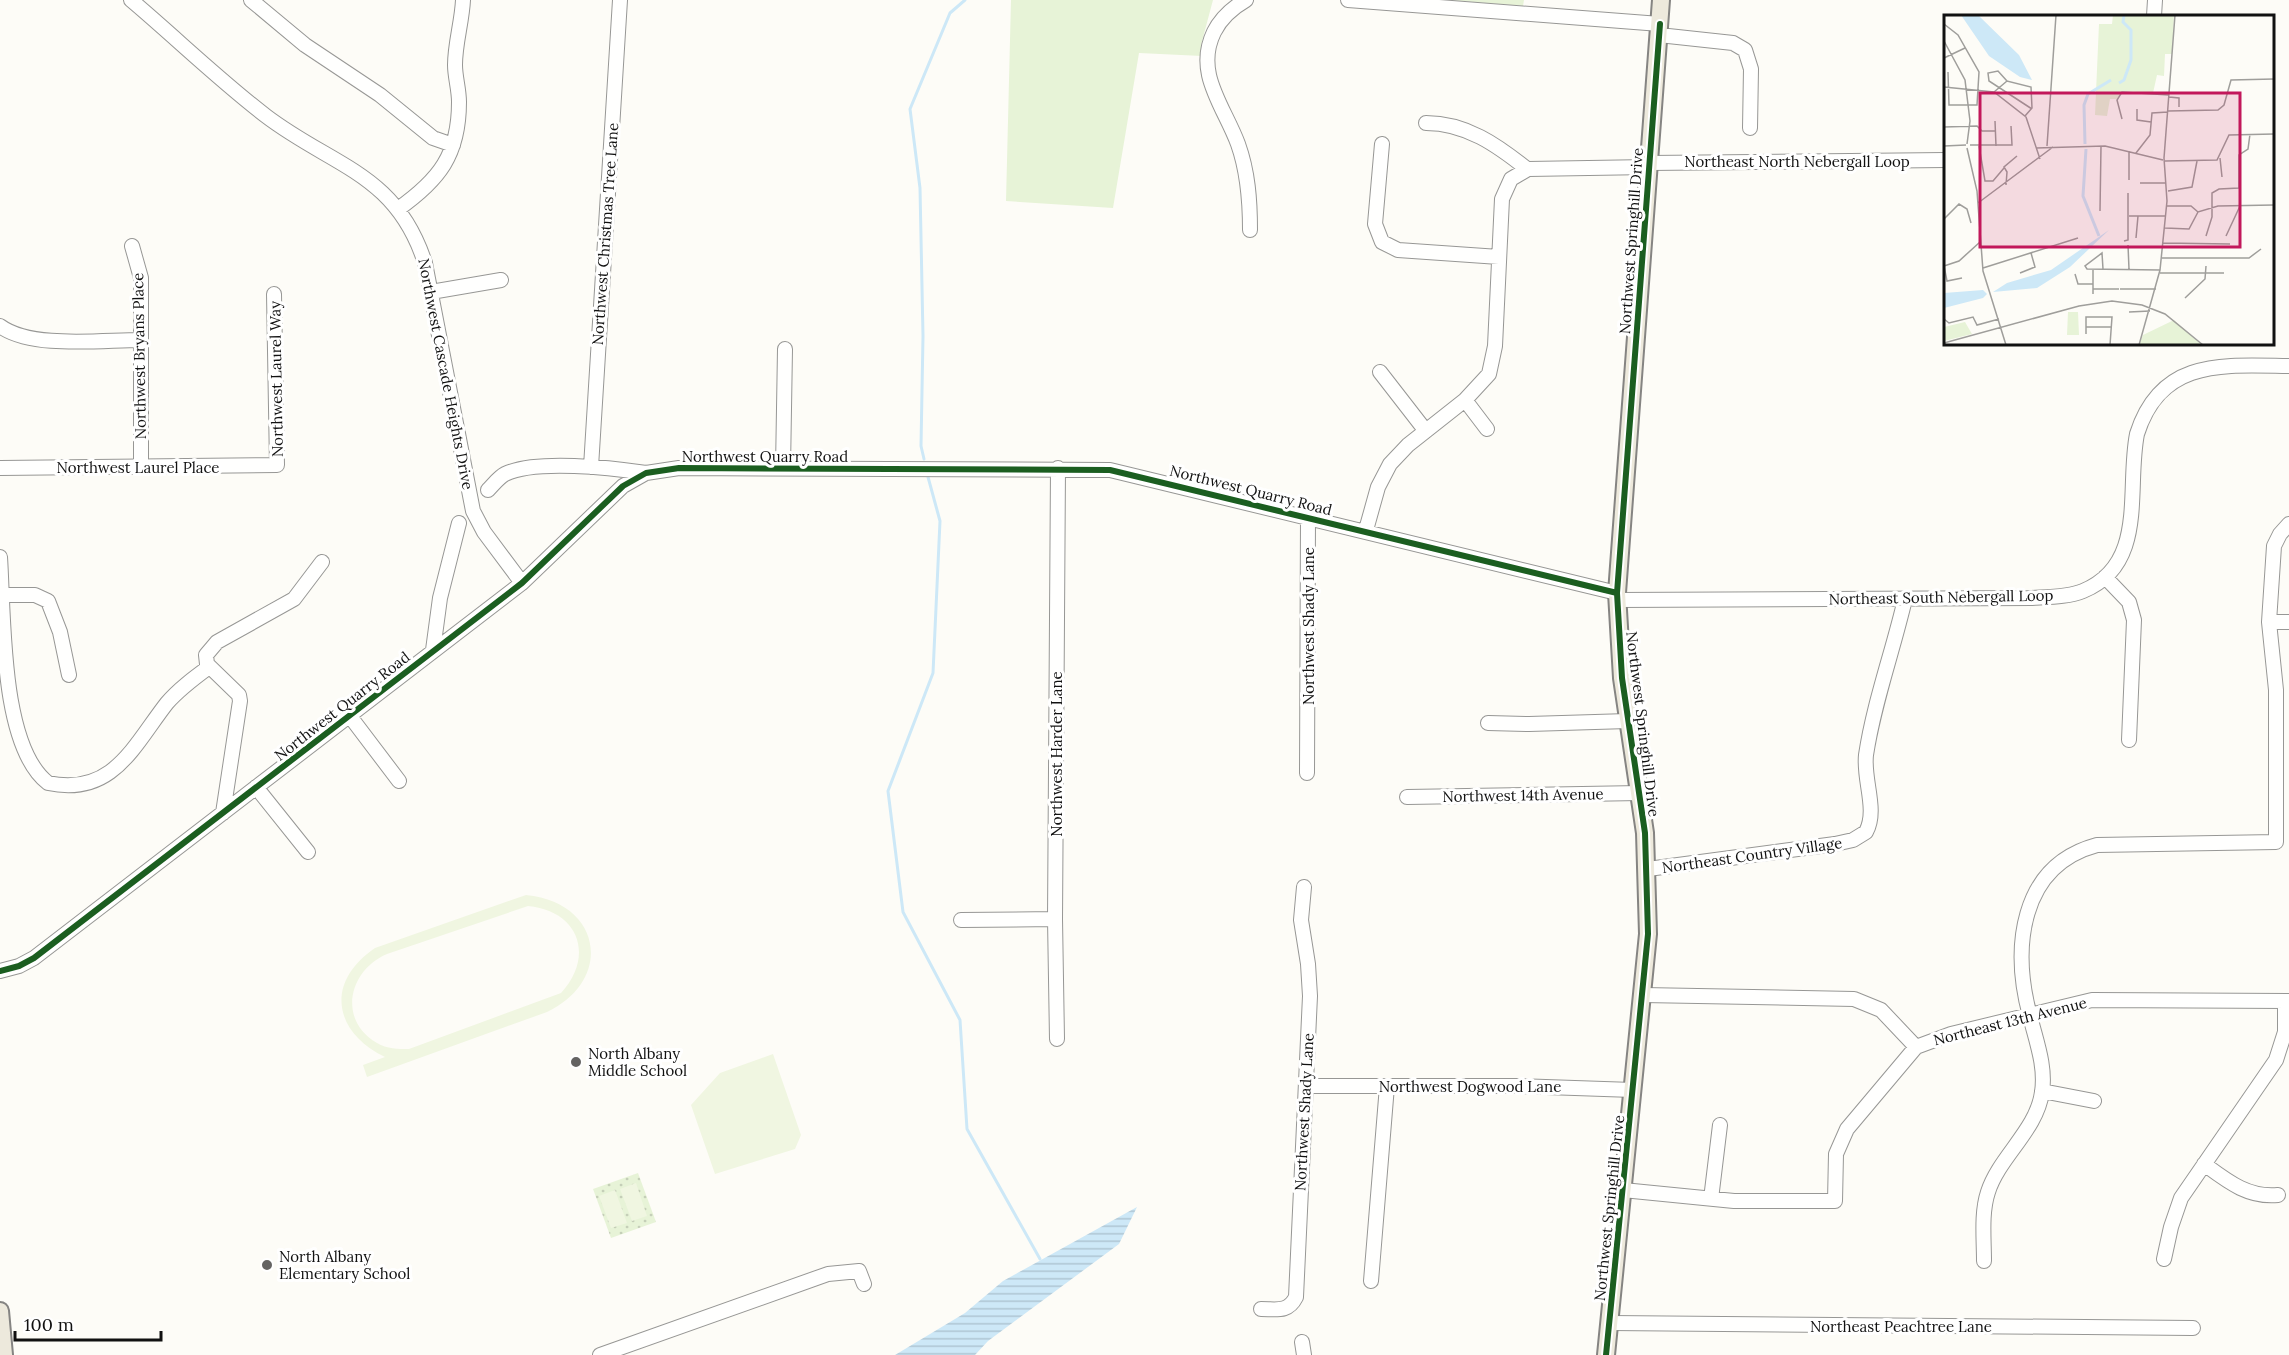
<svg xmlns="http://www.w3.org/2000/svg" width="2289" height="1355" viewBox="0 0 2289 1355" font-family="Lora,serif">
<defs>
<pattern id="park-dots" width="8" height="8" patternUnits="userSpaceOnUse" patternTransform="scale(1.5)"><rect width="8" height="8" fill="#e7f3d7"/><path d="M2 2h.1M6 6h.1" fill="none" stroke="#c5cfb8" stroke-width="1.8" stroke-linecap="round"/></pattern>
<pattern id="water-rules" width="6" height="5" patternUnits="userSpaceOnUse" patternTransform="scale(1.5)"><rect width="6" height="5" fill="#cde8f7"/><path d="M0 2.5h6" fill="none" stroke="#afc6d3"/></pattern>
</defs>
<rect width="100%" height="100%" fill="#fdfcf7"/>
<path fill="#e7f3d7" d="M 1011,0 L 1213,0 L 1201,45 L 1202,56 L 1139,53 L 1113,208 L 1006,201 Z
M 1449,0 L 1524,0 L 1523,6 Z"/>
<path fill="url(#park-dots)" d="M 638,1173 L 656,1222 L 611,1238 L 593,1189 Z"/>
<path fill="#f0f6e1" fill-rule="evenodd" d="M 526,895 C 601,902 615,979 547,1012 L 367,1077 L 363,1065 L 385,1057 C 333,1032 325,982 375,948 ZM 528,906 C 579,911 595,956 561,993 L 409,1049 C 398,1049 387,1049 377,1043 C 337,1020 349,970 387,954 Z
M 773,1054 L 801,1135 L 795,1149 L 715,1174 L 691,1105 L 720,1073 Z
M 636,1183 L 647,1216 L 632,1221 L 620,1189 Z
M 615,1190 L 627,1223 L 611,1228 L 599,1196 Z"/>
<path fill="url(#water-rules)" d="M 1137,1207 L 1119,1244 L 988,1341 L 975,1355 L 895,1355 L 965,1313 L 1003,1281 Z"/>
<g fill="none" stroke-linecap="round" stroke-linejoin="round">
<path stroke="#cde8f7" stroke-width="3" d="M 924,459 L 921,446 L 923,336 L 920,188 L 910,109 L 950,13 L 965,0
M 928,477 L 940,521 L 933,673 L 888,791 L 903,912 L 960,1020 L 967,1129 L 1040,1259"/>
<defs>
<path id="minor" d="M 131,0 C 176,38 219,80 266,116 C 333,167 396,173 425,263 L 473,511 L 484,532 L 522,583
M 251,0 L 305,45 L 380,95 L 433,138 L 453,145
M 1246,0 C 1232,8 1221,18 1214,32 C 1194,73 1224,106 1238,144 C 1248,172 1250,200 1250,230
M 1348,0 L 1660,24
M 2154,16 L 2155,0
M 1659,35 L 1733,43 L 1745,50 L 1751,69 L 1750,128
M 1426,123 C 1466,123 1497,145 1527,169
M 1382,144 L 1375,224 L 1382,242 L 1398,250 L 1499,257
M 1649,163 L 1946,160
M 398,209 C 439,180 459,155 459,102 C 459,89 455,77 455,65 C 455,43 462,22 463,0
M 132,246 L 141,278 L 141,467
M 431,292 L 501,280
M 0,326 C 31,349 101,340 140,340
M 1380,372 L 1425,430
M 1465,400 L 1487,429
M 591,467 L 620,0
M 0,468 L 277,465 L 274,294
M 783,468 L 785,349
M 488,490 C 493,485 499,477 505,474 C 536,459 612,468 646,473
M 1366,530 L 1378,487 L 1390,464 L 1408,445 L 1465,400 L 1489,374 L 1495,346 L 1502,199 L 1511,179 L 1528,169 L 1649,167
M 0,557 C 4,615 0,746 48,783 C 113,797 134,745 167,703 C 179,689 194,678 209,667
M 2105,577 L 2129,602 L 2134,620 L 2129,740
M 3,595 L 35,595 L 48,601 L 60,632 L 69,675
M 1617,600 L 2032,598 C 2048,597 2069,597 2083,591 C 2148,564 2126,489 2137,434 C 2161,358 2223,365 2289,366
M 2269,622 L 2289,622
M 433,650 L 440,598 L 459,523
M 349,715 L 399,781
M 1488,723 L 1529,724 L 1628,721
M 1307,773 L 1308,516
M 256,787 L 308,852
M 1407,797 L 1640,793
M 223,813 L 240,701 L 239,695 L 207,664 L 206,655 L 217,642 L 294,599 L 322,562
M 1648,869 L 1835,844 L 1853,840 L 1866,832 C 1878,810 1863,780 1866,755 C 1874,702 1893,651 1905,599
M 961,920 L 1055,919
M 0,971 L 19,966 L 34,958 L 522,583 L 623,486 L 646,473 L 679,468 L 1110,470 L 1617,593
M 1643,995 L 1854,999 L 1881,1010 L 1916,1047 L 1951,1034 L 2092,1000 L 2289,1001
M 1057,1039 L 1055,919 L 1058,468
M 1308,1086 L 1518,1086 L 1633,1090
M 2042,1091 L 2094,1101
M 2204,1164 C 2227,1181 2248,1198 2278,1195
M 1623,1190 L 1734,1201 L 1835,1201 L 1836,1154 L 1847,1129 L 1916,1047
M 1711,1199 L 1720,1125
M 2164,1259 L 2171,1227 L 2181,1198 L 2276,1060 L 2285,1032 L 2285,1001
M 1984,1261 C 1984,1239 1981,1213 1988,1192 C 1999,1157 2037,1130 2042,1092 C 2046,1066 2036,1041 2030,1016 C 2012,949 2019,866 2097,845 L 2276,842 L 2276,690 L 2269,622 L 2274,546 L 2280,534 L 2289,524
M 1371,1281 L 1387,1086
M 1261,1309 C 1276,1309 1288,1313 1296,1297 L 1310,996 L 1308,964 L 1301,920 L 1304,887
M 1610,1323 L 2193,1328
M 1302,1342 L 1304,1355
M 600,1355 L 828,1274 L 859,1271 L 864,1284"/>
<path id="major" d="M 0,1311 L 4,1355
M 1606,1355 L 1648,934 L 1645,833 L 1622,678 L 1617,593 L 1661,0"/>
</defs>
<use href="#minor" stroke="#979795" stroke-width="16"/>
<use href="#major" stroke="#858482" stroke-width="20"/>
<use href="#minor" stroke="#fffffe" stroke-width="14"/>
<use href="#major" stroke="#ede9dc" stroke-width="16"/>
<defs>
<path id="cycleway" d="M 0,971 L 19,966 L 34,958 L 522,583 L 623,486 L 646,473 L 679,468 L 1110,470 L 1617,593
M 1606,1355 L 1648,934 L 1645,833 L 1622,678 L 1617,593 L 1660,24"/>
</defs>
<use href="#cycleway" stroke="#fff" stroke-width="10"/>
<use href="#cycleway" stroke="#1b5e20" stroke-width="6"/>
</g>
<g fill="#646362" stroke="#fff" stroke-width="2">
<circle cx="576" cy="1062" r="6"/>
<circle cx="267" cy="1265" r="6"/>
</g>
<g text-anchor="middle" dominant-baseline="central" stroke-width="6" stroke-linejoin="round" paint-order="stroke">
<g font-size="15" fill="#111" stroke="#fff">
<text x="1797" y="161">Northeast North Nebergall Loop</text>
<text transform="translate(605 234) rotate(-86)">Northwest Christmas Tree Lane</text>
<text transform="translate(1631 241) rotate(-86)">Northwest Springhill Drive</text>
<text transform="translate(139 356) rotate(-91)">Northwest Bryans Place</text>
<text transform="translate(446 374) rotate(79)">Northwest Cascade Heights Drive</text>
<text transform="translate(276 379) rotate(-91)">Northwest Laurel Way</text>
<text x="765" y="456">Northwest Quarry Road</text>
<text x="138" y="467">Northwest Laurel Place</text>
<text transform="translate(1251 490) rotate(14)">Northwest Quarry Road</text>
<text transform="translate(1941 597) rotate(-1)">Northeast South Nebergall Loop</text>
<text transform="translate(1308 626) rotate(-90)">Northwest Shady Lane</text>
<text transform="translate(342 706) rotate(-38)">Northwest Quarry Road</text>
<text transform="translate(1643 724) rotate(83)">Northwest Springhill Drive</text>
<text transform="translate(1056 754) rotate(-90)">Northwest Harder Lane</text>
<text transform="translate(1523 795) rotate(-1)">Northwest 14th Avenue</text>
<text transform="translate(1752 855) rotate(-8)">Northeast Country Village</text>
<text transform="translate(2010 1021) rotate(-14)">Northeast 13th Avenue</text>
<text x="1470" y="1086">Northwest Dogwood Lane</text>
<text transform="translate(1304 1112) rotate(-87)">Northwest Shady Lane</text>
<text transform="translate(1609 1208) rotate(-84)">Northwest Springhill Drive</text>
<text x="1901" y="1326">Northeast Peachtree Lane</text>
</g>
<g font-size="15" fill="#111" stroke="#fff" text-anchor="start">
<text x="588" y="1053">North Albany<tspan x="588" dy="17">Middle School</tspan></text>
<text x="279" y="1256">North Albany<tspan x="279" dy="17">Elementary School</tspan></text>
</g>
</g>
<g transform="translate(1944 15)">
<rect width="330" height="330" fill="#fdfcf7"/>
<path d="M 169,0 L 230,0 L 228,39 L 221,39 L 220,61 L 213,60 L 209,78 L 178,76 L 173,84 L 166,84 L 163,101 L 151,100 L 155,9 L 168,9 ZM 230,305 L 258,330 L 195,330 L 199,320 ZM 21,307 L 28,319 L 0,326 L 0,312 Z" fill="#e7f3d7"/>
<path d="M 124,297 L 134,297 L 135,320 L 123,320 Z" fill="#e7f3d7"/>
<path d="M 17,0 L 34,0 L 75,40 L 88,65 L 76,62 L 45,41 ZM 165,215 L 126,252 L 93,273 L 49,277 L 63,268 L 107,255 ZM 39,275 L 43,279 L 39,283 L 0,293 L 0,278 Z" fill="#cde8f7"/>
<path fill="none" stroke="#cde8f7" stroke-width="3" d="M 175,68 L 180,65 L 187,45 L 187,15 L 179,7 L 180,0M 141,129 L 140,90 L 144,79 L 167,65M 142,134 L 139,181 L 155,221"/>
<path fill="none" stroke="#9f9e9b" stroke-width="1.5" d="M 0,9 L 14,20 L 35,57 L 33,90 L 5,90 L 4,57M 0,26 L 21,65 L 26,106 L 23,129M 0,43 L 21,33M 63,66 L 54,56 L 44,58 L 45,66 L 88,94M 0,72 L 50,77 L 82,102 L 96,144M 50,77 L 63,66 L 87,72 L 88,93 L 81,101M 225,82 L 235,83 L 235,92M 193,94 L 193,105 L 207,107M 224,96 L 274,95 L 280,90 L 287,65 L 330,64M 178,104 L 173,85 L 178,77 L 225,80M 51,106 L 52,131M 0,112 L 33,111 L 38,116 L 52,116M 26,130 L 68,130 L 67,111M 0,131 L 22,130M 35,131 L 41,166 L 49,166 L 60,153M 103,131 L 112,0M 23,133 L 33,176 L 39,256 L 62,330M 92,133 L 161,131 L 219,145M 192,138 L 206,120 L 208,98 L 224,97M 276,143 L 278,162M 221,146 L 273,145 L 285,120 L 330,119M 185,165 L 185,136M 196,168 L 222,168M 62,170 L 63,157 L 60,152 L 73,141M 224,176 L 248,172 L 253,146M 34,188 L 109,132M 223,191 L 247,191 L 254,197 L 274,191 L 330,190M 156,196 L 157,131M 185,201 L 221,201M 0,204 L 15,189 L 23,194 L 27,208M 221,213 L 245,214 L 254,197M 262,221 L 268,202 L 268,178 L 275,174 L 295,173 L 295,140 L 304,134 L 306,119M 282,221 L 296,191M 192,223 L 194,201M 180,226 L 184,225 L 184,178M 219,228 L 286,229M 184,230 L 185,254M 218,243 L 305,243 L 317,234M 0,251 L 15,246 L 36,227M 0,251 L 3,266 L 18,263M 39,253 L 134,223M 159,254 L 158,238 L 141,251 L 143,254 L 216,255M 76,258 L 91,252 L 87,238M 216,258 L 280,258M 131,259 L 134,269 L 149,269M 149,274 L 175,274M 176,274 L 212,274M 149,279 L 149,254M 241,283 L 261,264 L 262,251M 185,297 L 206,296M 0,304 L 5,308 L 29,302 L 33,310 L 55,304M 142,312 L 168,312M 142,319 L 142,302 L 168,302 L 166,330M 0,328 L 135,291 L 168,286 L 198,290 L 221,299 L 259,330M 195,330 L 216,255 L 223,186 L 220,143 L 231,0"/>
<path fill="#c2185b" fill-opacity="0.15" stroke="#c2185b" stroke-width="3" d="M 36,78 L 296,78 L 296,232 L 36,232 Z"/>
<rect width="330" height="330" fill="none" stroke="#111" stroke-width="3"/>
</g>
<path d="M15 1331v9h146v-9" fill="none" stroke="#111111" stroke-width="3"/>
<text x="24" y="1331" font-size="18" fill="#111111" stroke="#ffffff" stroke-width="4.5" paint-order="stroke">100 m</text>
</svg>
